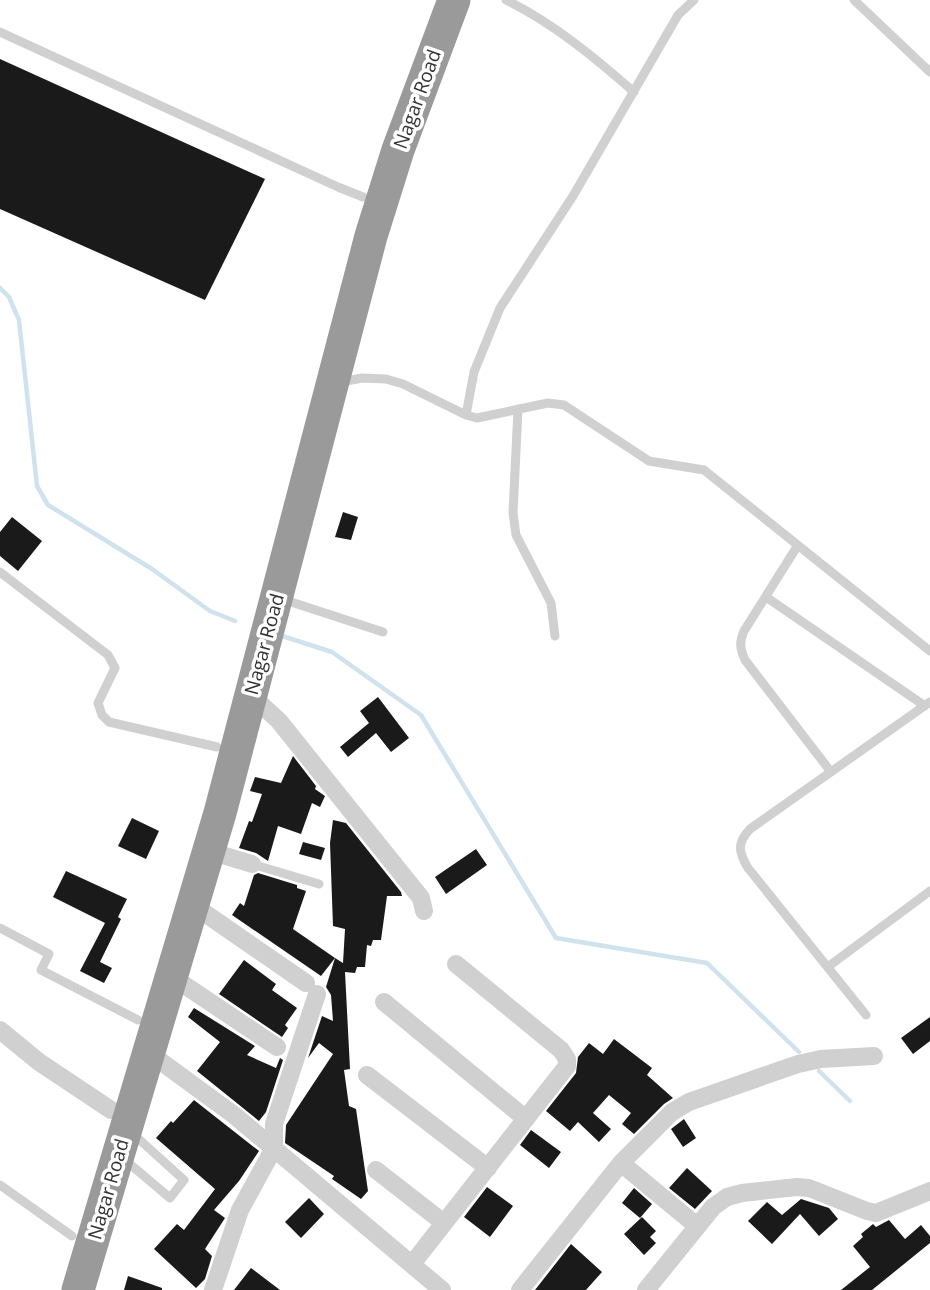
<svg xmlns="http://www.w3.org/2000/svg" width="930" height="1290" viewBox="0 0 930 1290" font-family="'Open Sans',sans-serif">
<rect width="100%" height="100%" fill="#fff"/>
<g fill="none" stroke-linecap="round" stroke-linejoin="round">
<path stroke="#cfe2ee" stroke-width="4.5" d="M 0,288 L 9,297 L 19,320 L 37,486 L 48,505 L 152,569 L 210,611 L 235,621
M 279,635 L 332,652 L 421,715 L 556,938 L 707,963 L 799,1052
M 819,1071 L 850,1101"/>
</g>
<path fill="#1a1a1a" d="M 0,59 L 265,179 L 205,300 L 0,209 Z
M 343,512 L 358,517 L 351,540 L 335,537 Z
M 12,517 L 42,541 L 18,571 L 0,556 L 0,532 Z
M 378,697 L 409,738 L 391,752 L 376,733 L 348,757 L 340,747 L 369,723 L 360,711 Z
M 293,756 L 316,786 L 315,789 L 325,796 L 320,807 L 312,803 L 301,834 L 278,826 L 268,861 L 256,853 L 239,848 L 249,821 L 252,822 L 262,794 L 250,791 L 255,777 L 281,783 Z
M 132,818 L 159,831 L 146,859 L 118,846 Z
M 333,820 L 346,823 L 401,892 L 402,896 L 387,896 L 381,940 L 373,940 L 371,946 L 367,945 L 365,967 L 357,967 L 355,973 L 345,972 L 350,1069 L 344,1070 L 349,1106 L 356,1109 L 368,1191 L 361,1199 L 332,1179 L 334,1176 L 285,1143 L 286,1125 L 333,1054 L 319,1043 L 308,1058 L 322,1016 L 333,1021 L 331,995 L 326,987 L 335,958 L 343,963 L 345,929 L 333,926 L 330,843 Z
M 303,842 L 325,848 L 321,860 L 299,854 Z
M 476,849 L 487,865 L 446,894 L 435,877 Z
M 66,871 L 127,899 L 118,917 L 121,919 L 100,962 L 112,968 L 104,983 L 80,971 L 105,923 L 53,897 Z
M 258,873 L 297,885 L 297,888 L 306,891 L 293,929 L 335,958 L 321,976 L 232,915 L 240,903 L 244,906 L 254,875 Z
M 244,960 L 276,984 L 272,990 L 297,1008 L 285,1025 L 288,1028 L 282,1037 L 219,994 Z
M 194,1008 L 255,1046 L 247,1055 L 276,1068 L 280,1058 L 283,1060 L 266,1112 L 259,1121 L 197,1071 L 220,1042 L 188,1017 Z
M 930,1017 L 930,1041 L 913,1054 L 901,1038 Z
M 614,1039 L 652,1068 L 647,1075 L 673,1098 L 664,1104 L 634,1134 L 622,1124 L 631,1113 L 609,1095 L 593,1113 L 611,1129 L 599,1142 L 578,1122 L 570,1131 L 546,1111 L 576,1073 L 578,1057 L 589,1043 L 603,1054 Z
M 194,1100 L 259,1151 L 239,1181 L 214,1210 L 225,1218 L 205,1249 L 212,1256 L 205,1279 L 196,1288 L 154,1249 L 177,1224 L 184,1230 L 215,1189 L 156,1138 L 171,1121 L 173,1123 Z
M 684,1119 L 696,1138 L 683,1147 L 671,1129 Z
M 531,1130 L 561,1152 L 549,1168 L 520,1145 Z
M 687,1168 L 712,1191 L 695,1209 L 669,1188 Z
M 487,1187 L 513,1206 L 490,1237 L 464,1217 Z
M 634,1188 L 652,1204 L 640,1218 L 622,1203 Z
M 309,1198 L 324,1214 L 301,1238 L 285,1222 Z
M 801,1199 L 829,1208 L 838,1219 L 819,1236 L 800,1214 L 772,1244 L 748,1221 L 767,1202 L 782,1215 Z
M 642,1217 L 656,1231 L 650,1237 L 656,1243 L 644,1255 L 624,1234 Z
M 889,1220 L 905,1239 L 921,1225 L 930,1236 L 930,1243 L 872,1290 L 841,1290 L 870,1267 L 853,1246 L 863,1237 L 861,1234 L 873,1224 L 876,1227 Z
M 571,1244 L 602,1272 L 586,1290 L 535,1290 Z
M 251,1268 L 280,1290 L 234,1290 Z
M 128,1276 L 162,1288 L 162,1290 L 124,1290 Z"/>
<g fill="none" stroke-linecap="round" stroke-linejoin="round">
<path stroke="#d0d0d0" stroke-width="9" d="M 506,0 C 553,23 594,57 634,92
M 854,0 L 930,72
M 0,32 L 338,187 L 363,197
M 341,382 L 362,378 L 386,379 L 403,384 L 466,415 L 477,418 L 548,403 L 564,405 L 649,461 L 704,470 L 930,651
M 518,409 L 513,513 L 516,535 L 551,603 L 555,636
M 466,415 L 474,372 L 500,308 L 573,196 L 678,15 L 694,0
M 798,545 L 744,631 C 739,642 740,649 745,660 L 831,772
M 0,572 L 108,655 L 115,668 L 98,703 L 102,715 L 109,722 L 217,747
M 766,597 L 925,706
M 282,599 L 383,632
M 252,864 L 319,884
M 0,928 L 49,954 L 41,970 L 138,1020
M 829,966 L 930,891
M 866,1015 L 748,868 C 738,851 737,843 750,829 L 930,702
M 125,1160 L 170,1198 L 184,1180 L 131,1132
M 0,1185 L 72,1236"/>
<path stroke="#d0d0d0" stroke-width="18" d="M 251,695 L 279,721 L 421,898 L 424,911
M 209,851 L 252,864
M 193,905 L 306,983
M 171,976 L 277,1047
M 384,1002 L 526,1119
M 0,1030 L 39,1062 L 111,1110
M 148,1052 L 234,1115 L 442,1290
M 367,1075 L 488,1168
M 621,1163 L 697,1226
M 376,1170 L 444,1223
M 412,1264 L 567,1066 L 567,1059 L 561,1050 L 456,964
M 213,1290 L 240,1210 L 274,1148 L 274,1124 L 317,994
M 520,1290 L 621,1163 L 672,1112 L 689,1102 L 798,1064 L 821,1059 L 874,1056
M 646,1290 L 713,1207 L 727,1197 L 742,1193 L 797,1187 L 809,1188 L 867,1211 L 876,1213 L 930,1191"/>
<path stroke="#9a9a9a" stroke-width="33" d="M 78,1290 L 220,813 L 371,236 L 398,150 L 454,0"/>
</g>
<g text-anchor="middle" dominant-baseline="central" stroke-width="7" stroke-linejoin="round" paint-order="stroke">
<g font-size="19" fill="#333" stroke="#fff">
<text transform="translate(417 99) rotate(-70)">Nagar Road</text>
<text transform="translate(264 644) rotate(-75)">Nagar Road</text>
<text transform="translate(108 1189) rotate(-74)">Nagar Road</text>
</g>
</g>
</svg>
